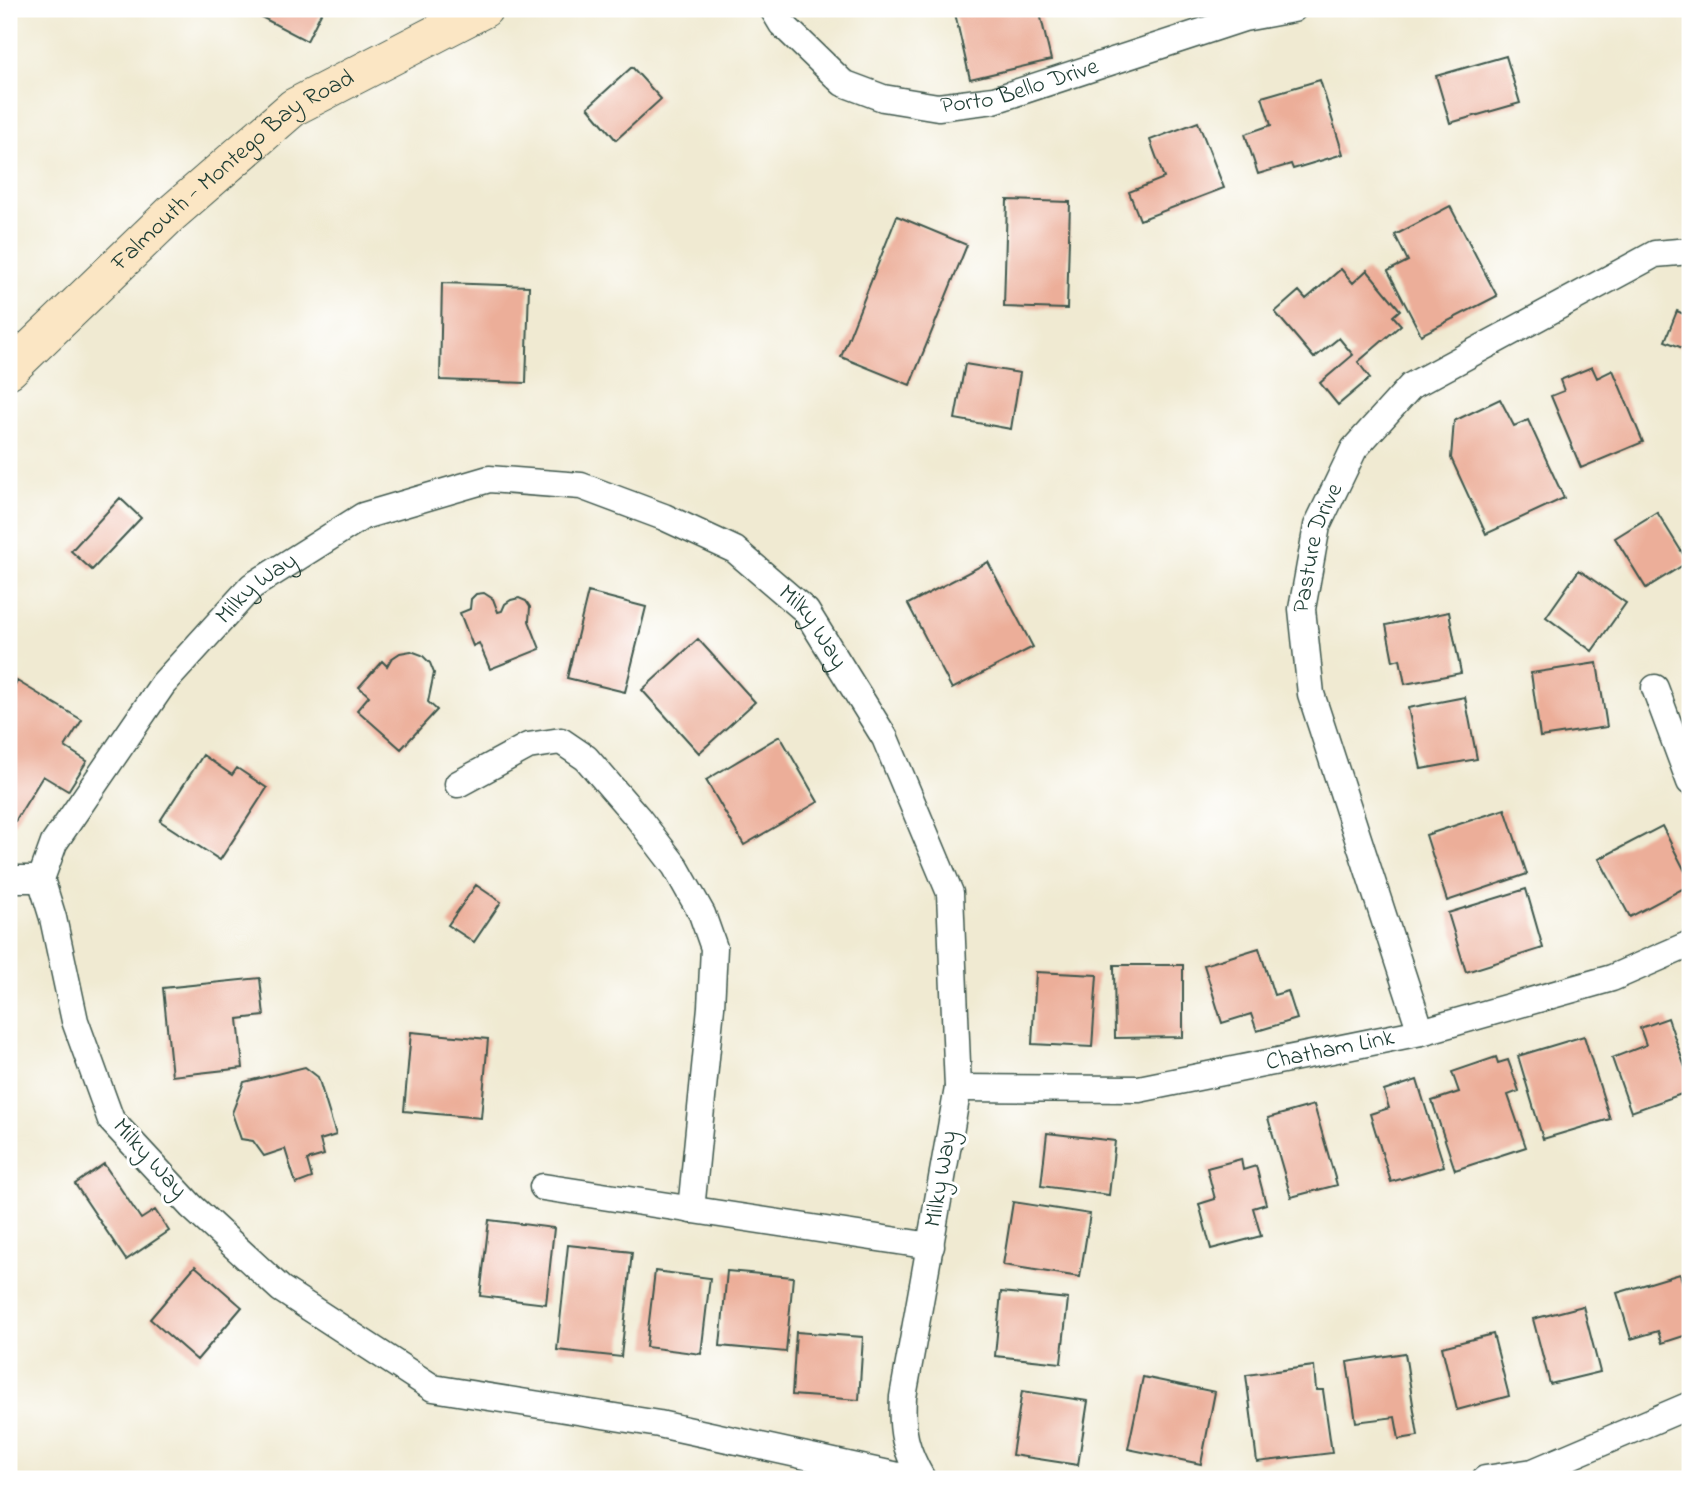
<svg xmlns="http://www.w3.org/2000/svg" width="1699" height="1488" viewBox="0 0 1699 1488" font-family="'Indie Flower',sans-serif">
<rect width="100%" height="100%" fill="#fff"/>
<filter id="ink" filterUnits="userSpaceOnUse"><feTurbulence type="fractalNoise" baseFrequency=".0143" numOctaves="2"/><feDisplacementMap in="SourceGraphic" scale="14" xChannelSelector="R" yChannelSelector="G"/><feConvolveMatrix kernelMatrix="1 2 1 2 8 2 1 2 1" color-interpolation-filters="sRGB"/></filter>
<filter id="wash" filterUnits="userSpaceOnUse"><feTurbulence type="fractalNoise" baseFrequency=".00686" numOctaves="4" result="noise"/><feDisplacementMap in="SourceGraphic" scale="28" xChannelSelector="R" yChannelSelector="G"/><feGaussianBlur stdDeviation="1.57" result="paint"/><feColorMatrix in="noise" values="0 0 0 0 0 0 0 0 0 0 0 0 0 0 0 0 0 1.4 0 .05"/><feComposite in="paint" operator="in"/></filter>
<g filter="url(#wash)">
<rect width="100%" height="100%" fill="#f0ead2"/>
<g id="blocks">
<path fill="#ecae99" d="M 246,9 L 323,9 L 307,41 Z
M 954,9 L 1039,9 L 1051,60 L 970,79 Z
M 1506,56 L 1520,103 L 1450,123 L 1436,76 Z
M 632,67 L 661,99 L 616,140 L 588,107 Z
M 1320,80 L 1343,154 L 1293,169 L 1291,164 L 1258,174 L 1245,134 L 1271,125 L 1262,97 Z
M 1198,122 L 1224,188 L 1140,220 L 1129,192 L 1164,178 L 1150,140 Z
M 1007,200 L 1070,202 L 1067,309 L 1004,307 Z
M 1450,206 L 1497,296 L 1421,335 L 1388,271 L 1408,261 L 1395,235 Z
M 897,216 L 967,245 L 910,385 L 841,357 Z
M 1341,269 L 1353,283 L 1367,270 L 1400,310 L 1393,316 L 1401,325 L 1358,362 L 1370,378 L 1338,405 L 1320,383 L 1353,355 L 1339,338 L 1314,358 L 1275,312 L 1299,291 L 1306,299 Z
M 442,283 L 529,286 L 526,383 L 440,380 Z
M 1677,311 L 1690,317 L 1690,351 L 1665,341 Z
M 965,364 L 1020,373 L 1011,429 L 955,419 Z
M 1592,367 L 1597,378 L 1613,370 L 1643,442 L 1581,468 L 1551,396 L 1564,391 L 1560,380 Z
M 1500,399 L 1514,426 L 1528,420 L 1564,498 L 1486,534 L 1451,458 L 1454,421 Z
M 120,498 L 141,518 L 92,570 L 71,551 Z
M 1657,512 L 1688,562 L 1646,588 L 1615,538 Z
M 988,562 L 1033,647 L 952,689 L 908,604 Z
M 1579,570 L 1626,603 L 1592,651 L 1546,617 Z
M 588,592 L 646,607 L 625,692 L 567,678 Z
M 484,593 L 493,599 L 498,612 L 502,611 L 505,604 L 511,600 L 519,598 L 526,601 L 530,607 L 529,621 L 540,649 L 490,669 L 479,643 L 473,646 L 460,613 L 470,609 L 471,599 L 476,594 Z
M 1449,612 L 1461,673 L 1405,684 L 1400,659 L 1393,661 L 1386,625 Z
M 698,639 L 755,702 L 699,753 L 642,690 Z
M 411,651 L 422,655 L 430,663 L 434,673 L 428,702 L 437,710 L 401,749 L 357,710 L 369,696 L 359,687 L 382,661 L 387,666 L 391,659 L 400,653 Z
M 1597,663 L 1607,727 L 1540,737 L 1531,673 Z
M 17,681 L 82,720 L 65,747 L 87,761 L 68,791 L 43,776 L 14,823 L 9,820 L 9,695 Z
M 1465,697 L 1477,759 L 1421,769 L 1408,708 Z
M 780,736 L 818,802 L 744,845 L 706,780 Z
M 203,755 L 232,775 L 237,768 L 267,788 L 220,860 L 160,821 Z
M 1505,809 L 1527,874 L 1447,901 L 1426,835 Z
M 1662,826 L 1690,881 L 1690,885 L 1630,917 L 1599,859 Z
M 476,885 L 501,902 L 474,942 L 448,925 Z
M 1526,889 L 1543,948 L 1466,972 L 1448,913 Z
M 1259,948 L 1274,995 L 1288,991 L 1297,1019 L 1257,1031 L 1251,1014 L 1222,1023 L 1204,965 Z
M 1114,965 L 1183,965 L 1183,1037 L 1115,1038 Z
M 1036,972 L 1097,975 L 1092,1047 L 1032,1044 Z
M 260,978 L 264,1016 L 238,1019 L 243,1068 L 172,1076 L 163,988 Z
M 1668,1018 L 1690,1082 L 1690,1091 L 1631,1112 L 1612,1058 L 1646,1045 L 1640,1028 Z
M 411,1032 L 488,1039 L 481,1118 L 404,1111 Z
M 1584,1036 L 1610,1119 L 1543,1139 L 1518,1056 Z
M 1496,1057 L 1498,1063 L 1508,1060 L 1519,1091 L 1508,1095 L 1526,1147 L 1455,1170 L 1432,1101 L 1459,1092 L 1452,1072 Z
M 305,1067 L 318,1077 L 336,1135 L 320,1140 L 324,1155 L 307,1160 L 312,1178 L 296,1184 L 285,1149 L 264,1156 L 253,1141 L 241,1139 L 232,1113 L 244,1082 Z
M 1417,1080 L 1444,1166 L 1391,1182 L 1370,1114 L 1389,1108 L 1384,1091 Z
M 1314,1105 L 1337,1185 L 1291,1197 L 1268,1118 Z
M 1047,1133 L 1115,1141 L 1109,1195 L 1041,1186 Z
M 1241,1159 L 1243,1170 L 1256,1166 L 1266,1204 L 1253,1208 L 1261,1236 L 1211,1249 L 1199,1204 L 1215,1199 L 1207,1168 Z
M 104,1164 L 141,1219 L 155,1210 L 169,1231 L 126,1260 L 75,1184 Z
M 1013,1202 L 1090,1214 L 1080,1277 L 1003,1265 Z
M 489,1220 L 554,1228 L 546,1304 L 480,1296 Z
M 568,1245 L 632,1252 L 621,1357 L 557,1350 Z
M 195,1266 L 242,1307 L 197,1360 L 150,1319 Z
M 655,1271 L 710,1278 L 701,1354 L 646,1347 Z
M 727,1271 L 793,1277 L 786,1352 L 720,1346 Z
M 1680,1274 L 1690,1309 L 1690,1334 L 1662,1343 L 1658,1331 L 1631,1339 L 1617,1293 Z
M 1001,1292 L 1068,1299 L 1061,1363 L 995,1356 Z
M 1583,1306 L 1600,1372 L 1550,1384 L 1533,1319 Z
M 796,1332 L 863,1337 L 859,1400 L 792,1395 Z
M 1493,1334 L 1509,1396 L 1457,1410 L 1442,1347 Z
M 1405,1353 L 1418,1436 L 1399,1439 L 1395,1417 L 1356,1422 L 1347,1362 Z
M 1314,1366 L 1316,1390 L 1323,1390 L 1332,1453 L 1257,1462 L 1246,1375 Z
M 1143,1377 L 1215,1392 L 1201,1464 L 1128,1449 Z
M 1022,1391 L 1088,1401 L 1078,1465 L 1012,1455 Z"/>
</g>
</g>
<g filter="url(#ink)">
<use href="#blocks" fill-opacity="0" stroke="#3e574c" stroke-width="2"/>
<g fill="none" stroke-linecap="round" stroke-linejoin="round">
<defs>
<g id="street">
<path id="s1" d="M 773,9 L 782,24 L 843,83 L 883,98 L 938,107 L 994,100 L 1244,18 L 1293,9"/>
<path d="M 1655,688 L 1690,782"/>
<path d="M 458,784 L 528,746 L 561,741 L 586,758 L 638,818 L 675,866 L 702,914 L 714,948 L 711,1007 L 691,1210"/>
<path d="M 9,879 L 41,879"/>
<path id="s2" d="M 1421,1032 L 1311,694 L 1302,609 L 1317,526 L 1354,449 L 1411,386 L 1655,254 L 1690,251"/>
<path id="s3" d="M 958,1088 L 1139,1089 L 1421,1032 L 1612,978 L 1690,944"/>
<path d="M 543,1187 L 931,1246"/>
<path id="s4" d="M 912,1479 L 659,1424 L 433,1388 L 281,1289 L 191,1206 L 111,1120 L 75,1021 L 53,918 L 41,879 L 54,843 L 163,684 L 252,586 L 363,516 L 489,479 L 581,486 L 664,517 L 735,550 L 806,611 L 885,738 L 950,893 L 958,1088 L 903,1397 C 901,1432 905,1449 922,1479"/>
<path d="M 1485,1479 L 1533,1472 L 1690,1405"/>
</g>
<g id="secondary">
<path id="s5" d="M 9,370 L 172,213 L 294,107 L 484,9"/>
</g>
</defs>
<use href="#street" stroke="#3e574c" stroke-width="29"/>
<use href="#secondary" stroke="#3e574c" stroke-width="39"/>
<use href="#street" stroke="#fff" stroke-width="26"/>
<use href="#secondary" stroke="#fbe6c4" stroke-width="37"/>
</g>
</g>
<g text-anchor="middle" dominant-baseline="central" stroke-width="6" stroke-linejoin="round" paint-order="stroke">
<g font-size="24" fill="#1f3d34" stroke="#fff">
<text stroke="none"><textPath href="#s1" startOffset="285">Porto Bello Drive</textPath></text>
<text stroke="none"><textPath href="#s5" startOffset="301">Falmouth - Montego Bay Road</textPath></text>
<text stroke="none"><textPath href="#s2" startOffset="504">Pasture Drive</textPath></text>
<text stroke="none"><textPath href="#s4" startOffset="1526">Milky Way</textPath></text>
<text stroke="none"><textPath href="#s4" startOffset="2156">Milky Way</textPath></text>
<text stroke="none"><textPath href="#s3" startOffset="376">Chatham Link</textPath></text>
<text transform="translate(149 1159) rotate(48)">Milky Way</text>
<text transform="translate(942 1179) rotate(-80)">Milky Way</text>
</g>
</g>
<rect width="1699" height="1488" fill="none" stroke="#fff" stroke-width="35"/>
</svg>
